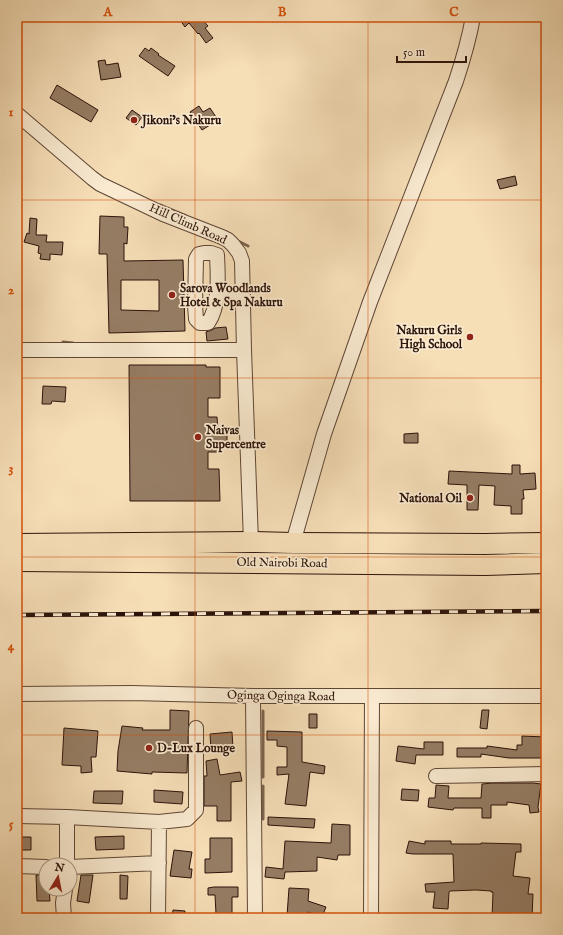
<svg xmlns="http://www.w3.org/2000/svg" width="563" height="935" viewBox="0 0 563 935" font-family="'IM FELL English',serif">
<rect width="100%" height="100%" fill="#f6deb7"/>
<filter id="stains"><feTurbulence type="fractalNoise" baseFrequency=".005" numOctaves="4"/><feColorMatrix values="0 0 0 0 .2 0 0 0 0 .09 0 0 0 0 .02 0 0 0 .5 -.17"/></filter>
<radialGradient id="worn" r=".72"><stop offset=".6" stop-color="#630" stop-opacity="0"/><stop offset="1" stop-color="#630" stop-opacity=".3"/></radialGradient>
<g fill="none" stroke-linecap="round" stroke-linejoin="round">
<path stroke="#7c634e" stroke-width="3" d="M 160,205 L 186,216
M 236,240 L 248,246
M 63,342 L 73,343
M 263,711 L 263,777
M 263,819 L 263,786"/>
</g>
<path fill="#957d64" stroke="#2c130a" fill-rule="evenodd" d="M 184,17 L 200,17 L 208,26 L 205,28 L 213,38 L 206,43 L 199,33 L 198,34 L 189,23 L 185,27 L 180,20 Z
M 145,48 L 149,51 L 151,48 L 159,54 L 158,55 L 175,66 L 168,76 L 139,56 Z
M 105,60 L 106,65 L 118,63 L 121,77 L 101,80 L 98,61 Z
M 57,85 L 98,110 L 91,122 L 50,98 Z
M 199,106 L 203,112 L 210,108 L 218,120 L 202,130 L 190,112 Z
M 132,110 L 142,117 L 136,125 L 126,118 Z
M 515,176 L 517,185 L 500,189 L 497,180 Z
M 100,216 L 124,217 L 124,227 L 128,227 L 127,244 L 124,243 L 124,261 L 183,260 L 185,331 L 109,333 L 107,254 L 99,254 ZM 121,280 L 159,280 L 159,311 L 121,310 Z
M 30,218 L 37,219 L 36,235 L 47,235 L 46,242 L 63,242 L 62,255 L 50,254 L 50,260 L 40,259 L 41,254 L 38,253 L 39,246 L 24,242 L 27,233 L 29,234 Z
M 226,327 L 228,339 L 207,341 L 206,332 L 212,330 L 215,328 Z
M 129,365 L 206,365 L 206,367 L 220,367 L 220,398 L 208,398 L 208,417 L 217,417 L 218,431 L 227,431 L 227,445 L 218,445 L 218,452 L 208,452 L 208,469 L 219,469 L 220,501 L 130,501 Z
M 43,386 L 66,387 L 65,402 L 52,401 L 51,404 L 42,404 Z
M 418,433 L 418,443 L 404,443 L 404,434 Z
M 512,465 L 520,465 L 520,474 L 535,473 L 536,489 L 523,490 L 524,499 L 522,499 L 522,514 L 511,514 L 511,506 L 494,505 L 495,486 L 479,485 L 478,510 L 467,510 L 467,485 L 448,484 L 449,471 L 512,474 Z
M 170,710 L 189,711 L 187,773 L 152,772 L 152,774 L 117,771 L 118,751 L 122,726 L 143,728 L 142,730 L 170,730 Z
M 482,710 L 489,710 L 487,729 L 480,728 Z
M 309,714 L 317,714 L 317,728 L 309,728 Z
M 64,728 L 98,731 L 96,757 L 91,757 L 92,772 L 81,773 L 81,766 L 62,765 Z
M 267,731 L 302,732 L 302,762 L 325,766 L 324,774 L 310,772 L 306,806 L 285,804 L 289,774 L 277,775 L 277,767 L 287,767 L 287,747 L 277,746 L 277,740 L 267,740 Z
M 232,732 L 233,748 L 211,750 L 210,734 Z
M 522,736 L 545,737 L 544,746 L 546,746 L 546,757 L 540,758 L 509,758 L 481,754 L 481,757 L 457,757 L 457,748 L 487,748 L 487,746 L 517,750 L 517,745 L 522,745 Z
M 424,742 L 443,742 L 443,755 L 416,755 L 415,764 L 396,761 L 398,746 L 424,749 Z
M 217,759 L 220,775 L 240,772 L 242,781 L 231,782 L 231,821 L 217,821 L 217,806 L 204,806 L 204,776 L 207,776 L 206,761 Z
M 493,783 L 533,783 L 541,784 L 538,807 L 539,812 L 530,813 L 529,805 L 507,802 L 507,805 L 491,805 L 491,818 L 482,818 L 482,808 L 454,808 L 453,810 L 428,807 L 429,798 L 435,798 L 436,785 L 449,786 L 448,798 L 481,798 L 482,784 Z
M 402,789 L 419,790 L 418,801 L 401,800 Z
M 154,790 L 183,792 L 182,804 L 154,802 Z
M 94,791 L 123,791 L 122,804 L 93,803 Z
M 268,817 L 315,819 L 314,828 L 268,825 Z
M 332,824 L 350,825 L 350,855 L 338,855 L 337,860 L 317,857 L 317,871 L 285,872 L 284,879 L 265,877 L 266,867 L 283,869 L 285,841 L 331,843 Z
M 124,836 L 124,849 L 96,850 L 95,837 Z
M 17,837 L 31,837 L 31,850 L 17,850 Z
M 210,838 L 232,838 L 232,872 L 205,873 L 205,859 L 210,859 Z
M 409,841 L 425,844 L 425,841 L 451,841 L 451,844 L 481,844 L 481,843 L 521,844 L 521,852 L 516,852 L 513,876 L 530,878 L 528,894 L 533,894 L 532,918 L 492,918 L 493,892 L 491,892 L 491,891 L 476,890 L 450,891 L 449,892 L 448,909 L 433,908 L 435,892 L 426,892 L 425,884 L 454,882 L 453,854 L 413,854 L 406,853 Z
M 174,850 L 192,852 L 189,869 L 192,869 L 191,878 L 170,876 Z
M 36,875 L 46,875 L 46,889 L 49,889 L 50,901 L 37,901 Z
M 81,875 L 93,875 L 89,903 L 77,901 Z
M 120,875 L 128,876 L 127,899 L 120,899 Z
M 214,887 L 238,887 L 238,897 L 232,897 L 232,918 L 222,918 L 222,914 L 216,914 L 215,895 L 208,895 L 208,888 Z
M 289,888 L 309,889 L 308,901 L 326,907 L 322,917 L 308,912 L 307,918 L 287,916 Z
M 173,910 L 185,911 L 184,918 L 172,918 Z"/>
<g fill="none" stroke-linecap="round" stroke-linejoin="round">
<defs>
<path id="minor" d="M 17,114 L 92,178 L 100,184 L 163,214 L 222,237 L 228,240 L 233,245 L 239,253 L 242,261 L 244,350 L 251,542
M 204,253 L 211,253 L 217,255 C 218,275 220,306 208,323 L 200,323 L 196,319 L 195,305 L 196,259 L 199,254 Z
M 217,294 L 243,295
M 17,350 L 244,350
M 293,543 L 324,434 L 370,302 L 456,81 C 463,60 469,39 473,17
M 17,694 L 131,693 L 253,696 L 546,696
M 253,696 L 255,918
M 436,776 L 546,774
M 17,816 L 67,817 L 159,822 L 187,819 L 196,810 L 196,728
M 67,865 L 67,817
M 17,866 L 46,867
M 70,867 L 159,863
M 64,918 L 63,903 L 65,889
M 158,918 L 159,822
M 371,918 L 372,696"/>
<path id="highway" d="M 17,544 L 251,542 L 293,543 L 485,544 L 546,543
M 17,561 L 485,565 L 546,563"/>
</defs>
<use href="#minor" stroke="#5e4635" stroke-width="16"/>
<use href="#highway" stroke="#2c130a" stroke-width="22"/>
<use href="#minor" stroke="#f9ead0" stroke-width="14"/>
<use href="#highway" stroke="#f6deb7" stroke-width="20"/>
<defs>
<path id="rail" d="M 17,615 L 546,611"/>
</defs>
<use href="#rail" stroke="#2c130a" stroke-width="4.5"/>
<use href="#rail" stroke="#f9ead0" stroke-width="3" stroke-dasharray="9" stroke-linecap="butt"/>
</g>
<path fill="none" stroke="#d5520c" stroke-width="1" stroke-opacity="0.55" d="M 195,17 L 195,918M 368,17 L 368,918M 17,200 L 546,200M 17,378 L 546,378M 17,557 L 546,557M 17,735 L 546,735"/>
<g fill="#8f2418" stroke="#f9ead0" stroke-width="1.5">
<circle cx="134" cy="120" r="4"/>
<circle cx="172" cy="295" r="4"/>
<circle cx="470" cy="337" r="4"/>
<circle cx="198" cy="437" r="4"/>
<circle cx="470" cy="498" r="4"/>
<circle cx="149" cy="748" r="4"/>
</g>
<g text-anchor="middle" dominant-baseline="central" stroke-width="3.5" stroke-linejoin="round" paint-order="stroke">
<g font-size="12" font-weight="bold" fill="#2c130a" stroke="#f9ead0" text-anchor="start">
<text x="142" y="120">Jikoni’s Nakuru</text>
<text x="180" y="288">Sarova Woodlands<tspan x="180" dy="14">Hotel &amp; Spa Nakuru</tspan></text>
<text x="462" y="330" text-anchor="end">Nakuru Girls<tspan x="462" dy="14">High School</tspan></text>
<text x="206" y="430">Naivas<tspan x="206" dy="14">Supercentre</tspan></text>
<text x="462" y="498" text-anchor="end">National Oil</text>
<text x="157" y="748">D-Lux Lounge</text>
</g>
<g font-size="12" fill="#2c130a" stroke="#f9ead0">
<text transform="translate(188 224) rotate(24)">Hill Climb Road</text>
<text transform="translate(282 563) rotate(1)">Old Nairobi Road</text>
<text transform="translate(281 696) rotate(1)">Oginga Oginga Road</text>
</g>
</g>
<rect width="563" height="935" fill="none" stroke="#f6deb7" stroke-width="44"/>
<g transform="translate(58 877) rotate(10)"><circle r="19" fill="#f9ead0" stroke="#a79481"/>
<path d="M0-3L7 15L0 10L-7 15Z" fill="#8f2418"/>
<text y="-6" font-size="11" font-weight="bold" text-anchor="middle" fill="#2c130a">N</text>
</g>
<path d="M397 56v6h69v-6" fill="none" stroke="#2c130a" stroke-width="2"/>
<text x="403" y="56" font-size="12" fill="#2c130a" stroke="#f9ead0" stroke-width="3" paint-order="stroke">50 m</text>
<rect x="22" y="22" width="519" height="891" fill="none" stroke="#d5520c" stroke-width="1.5"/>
<g font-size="13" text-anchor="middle" font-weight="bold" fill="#d5520c">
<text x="108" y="16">A</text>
<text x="282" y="16">B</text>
<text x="454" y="16">C</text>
<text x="11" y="116">1</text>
<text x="11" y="294">2</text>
<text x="11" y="472">3</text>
<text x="11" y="650">4</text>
<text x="11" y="828">5</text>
</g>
<rect width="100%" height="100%" filter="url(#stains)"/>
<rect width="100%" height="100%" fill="url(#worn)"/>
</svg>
